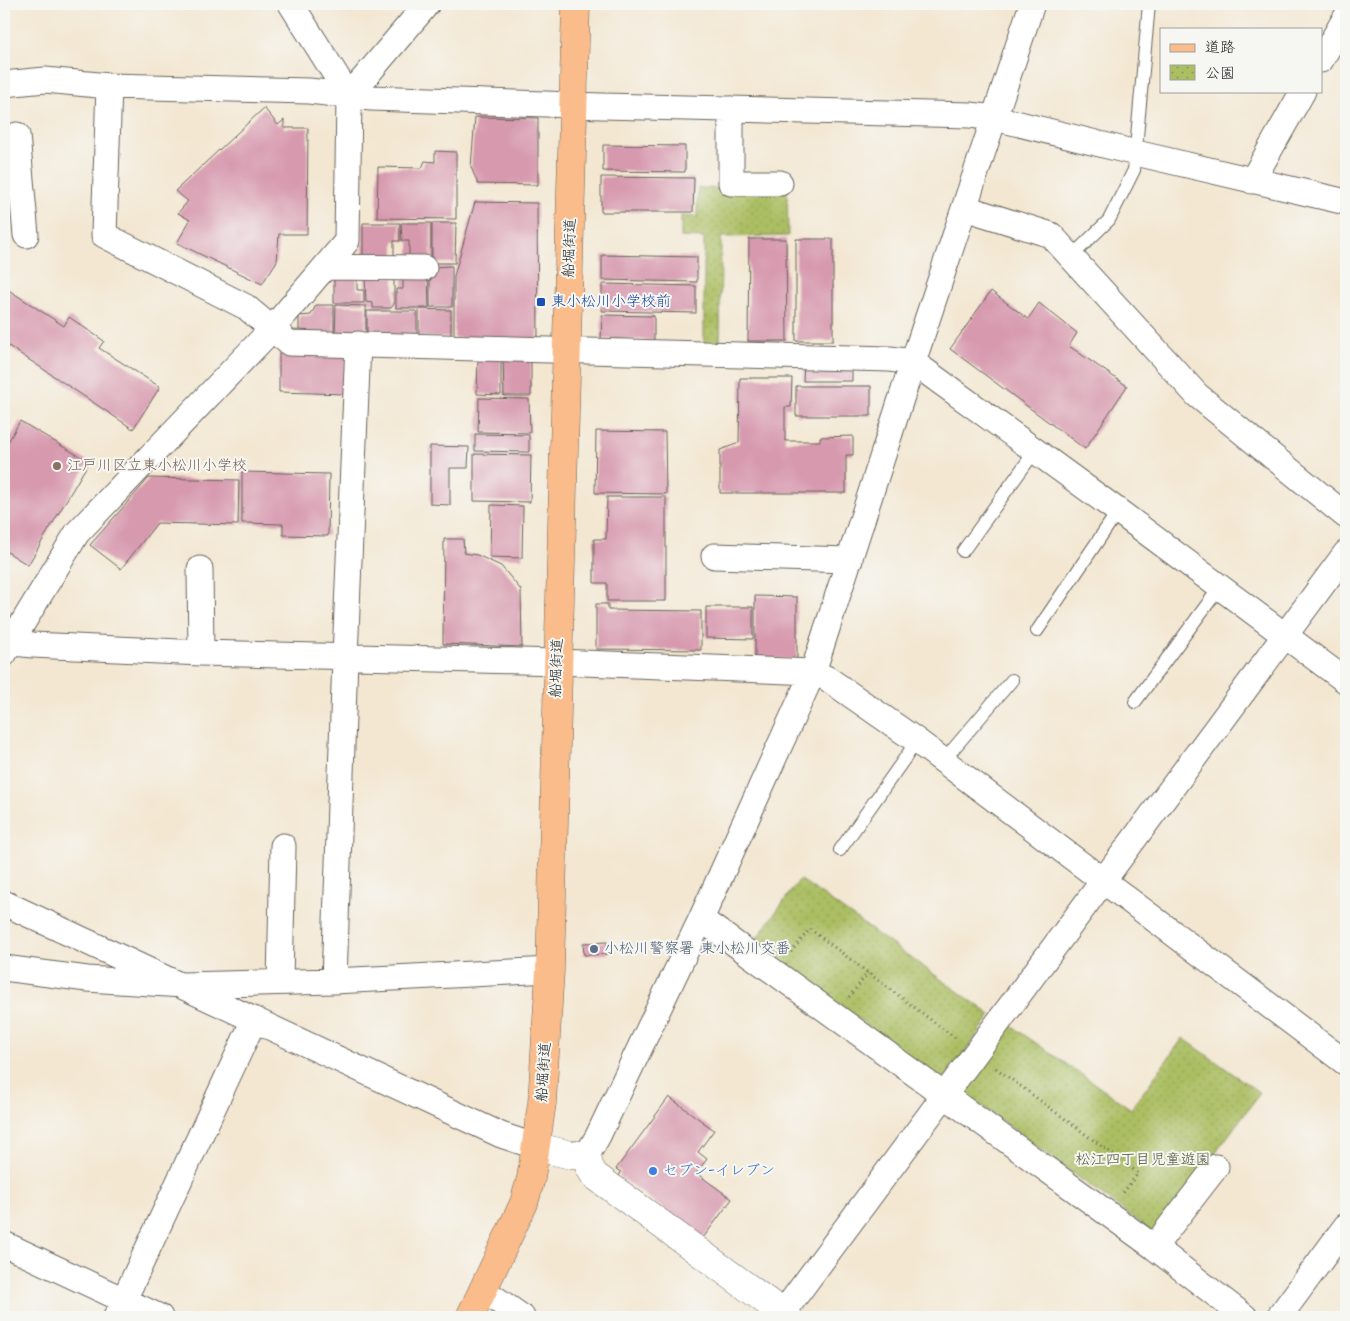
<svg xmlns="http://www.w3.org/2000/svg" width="1350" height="1321" viewBox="0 0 1350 1321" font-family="Kalam,'Klee One',sans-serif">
<defs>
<pattern id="park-dots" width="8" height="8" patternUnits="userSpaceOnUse" patternTransform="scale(1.25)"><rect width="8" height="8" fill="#abbe62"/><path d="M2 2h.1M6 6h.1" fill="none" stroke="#93a354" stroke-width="1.8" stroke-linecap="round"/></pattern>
</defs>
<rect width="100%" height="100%" fill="#f6f6f2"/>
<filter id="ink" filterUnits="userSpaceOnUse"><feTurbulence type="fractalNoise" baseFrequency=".02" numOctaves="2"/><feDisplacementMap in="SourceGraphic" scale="10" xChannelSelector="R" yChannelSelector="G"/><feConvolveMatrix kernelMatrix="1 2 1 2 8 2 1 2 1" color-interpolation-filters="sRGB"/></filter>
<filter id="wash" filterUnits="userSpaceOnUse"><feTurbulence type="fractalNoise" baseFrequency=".0096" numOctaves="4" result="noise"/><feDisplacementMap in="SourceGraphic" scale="20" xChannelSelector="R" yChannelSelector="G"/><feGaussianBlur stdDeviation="1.12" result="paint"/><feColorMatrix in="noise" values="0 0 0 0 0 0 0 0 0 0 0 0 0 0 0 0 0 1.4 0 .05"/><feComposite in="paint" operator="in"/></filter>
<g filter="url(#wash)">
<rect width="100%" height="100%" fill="#f3e7d2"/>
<path fill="url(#park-dots)" stroke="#646d3f" d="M 698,188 L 787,190 L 788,236 L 721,237 L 720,348 L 704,347 L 704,238 L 681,237 L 681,216 L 697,217 Z
M 800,879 L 991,1015 L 944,1082 L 754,942 Z
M 1010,1025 L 1131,1109 L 1183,1038 L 1260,1093 L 1155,1234 L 964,1093 Z"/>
<g id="blocks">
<path fill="#d799ae" d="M 264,108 L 278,125 L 284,120 L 284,128 L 308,128 L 307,234 L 279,234 L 277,261 L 262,284 L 177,243 L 190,220 L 178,213 L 188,201 L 175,191 Z
M 475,117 L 538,118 L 538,185 L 478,184 L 471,167 Z
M 603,145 L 685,146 L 685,172 L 603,171 Z
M 435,151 L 456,152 L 456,219 L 377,218 L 378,167 L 422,168 L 425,161 L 435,162 Z
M 601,177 L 694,178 L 693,212 L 601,212 Z
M 475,202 L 537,203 L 538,339 L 454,338 L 454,276 Z
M 363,223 L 400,223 L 400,241 L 394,241 L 394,260 L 363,260 Z
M 401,223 L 431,223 L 431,260 L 409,259 L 409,241 L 402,241 Z
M 432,223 L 456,223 L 455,263 L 432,263 Z
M 749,239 L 786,239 L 787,341 L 748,341 Z
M 796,239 L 833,239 L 833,341 L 796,341 Z
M 602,255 L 697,257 L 697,282 L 602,280 Z
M 452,266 L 452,307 L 430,307 L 430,267 Z
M 334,273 L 357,273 L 357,290 L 364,290 L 364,303 L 334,303 Z
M 428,274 L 429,308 L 396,308 L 396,289 L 403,289 L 403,279 Z
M 365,277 L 394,277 L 394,304 L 391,308 L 373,308 L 373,303 L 366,302 Z
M 602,284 L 696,286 L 696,313 L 602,311 Z
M 4,287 L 64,326 L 69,317 L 104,341 L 99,348 L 160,387 L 133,429 L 4,343 Z
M 991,291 L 1028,319 L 1039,303 L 1077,333 L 1069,346 L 1127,386 L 1085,449 L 950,349 Z
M 316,305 L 334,305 L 334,336 L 299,335 L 299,316 L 311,315 Z
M 336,305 L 366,306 L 366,336 L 335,336 Z
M 419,309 L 451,310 L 451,338 L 419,337 Z
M 367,311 L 417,311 L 417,337 L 367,336 Z
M 602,315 L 654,316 L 654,340 L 601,339 Z
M 279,352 L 346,354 L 346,394 L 279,392 Z
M 478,356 L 501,357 L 501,395 L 477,394 Z
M 503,358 L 531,358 L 531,396 L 504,396 Z
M 804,363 L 852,363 L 852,381 L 803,381 Z
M 740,378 L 792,378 L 791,407 L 785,407 L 785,441 L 820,441 L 820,437 L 853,436 L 853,455 L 846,455 L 846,493 L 720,493 L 720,450 L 739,443 Z
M 796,386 L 871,386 L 871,416 L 796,416 Z
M 479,398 L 529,399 L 530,433 L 478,432 Z
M 20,421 L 89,462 L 28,565 L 4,550 L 4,449 Z
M 596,431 L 665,432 L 666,494 L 595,493 Z
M 475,434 L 529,435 L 529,452 L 475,451 Z
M 430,446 L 469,447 L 468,468 L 450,468 L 450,505 L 430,504 Z
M 474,454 L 531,455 L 530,502 L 474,501 Z
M 242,472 L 329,474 L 328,536 L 283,535 L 283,524 L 242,523 Z
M 149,478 L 239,480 L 238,525 L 157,523 L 121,569 L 90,545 Z
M 607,497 L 666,497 L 666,601 L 607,601 L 607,583 L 594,583 L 594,539 L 606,539 Z
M 491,505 L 523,506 L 522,558 L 490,557 Z
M 444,539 L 463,539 L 464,553 L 477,555 L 501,566 L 521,590 L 522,647 L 443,644 Z
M 755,596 L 797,597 L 797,659 L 755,658 Z
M 596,604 L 608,604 L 608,610 L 701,611 L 701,650 L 596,649 Z
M 706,607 L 753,607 L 753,639 L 706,638 Z
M 607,942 L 608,954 L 584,955 L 583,943 Z
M 669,1097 L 714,1130 L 698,1152 L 707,1159 L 696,1173 L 732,1199 L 703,1238 L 619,1176 L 621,1172 L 616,1169 Z"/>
</g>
</g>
<g filter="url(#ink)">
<use href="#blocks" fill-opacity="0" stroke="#67635c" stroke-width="1"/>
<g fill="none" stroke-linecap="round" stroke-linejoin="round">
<defs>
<path id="service" d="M 1071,257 L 1109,220 L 1134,170 L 1149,4
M 963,551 L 1035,451
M 1037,631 L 1118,511
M 1135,702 L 1220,587
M 943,761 L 1012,680
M 840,850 L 917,741"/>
<path id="minor" d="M 291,4 L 349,96
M 1321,60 L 1346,17
M 4,84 L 45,80 L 109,86 L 309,91 L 371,98 L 602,106 L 970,115 L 995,118 L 1136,153 L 1346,202
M 109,86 L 104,235 L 246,307 L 289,343 L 890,359 L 913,362 L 1118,511 L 1346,681
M 731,109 L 731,183 L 780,183
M 17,135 L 26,235
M 1252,181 L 1303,91
M 965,208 L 1051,235 L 1197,395 L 1346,516
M 325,267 L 424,268
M 714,556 L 850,560
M 200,569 L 201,653
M 4,642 L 33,645 L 201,653 L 557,662 L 813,672 L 828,679 L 917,741 L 1346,1063
M 4,654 L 77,533 L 272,329 L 347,241 L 349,96 L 427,4
M 4,903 L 501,1135 L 537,1147
M 701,919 L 1154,1247 L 1245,1317
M 4,968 L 87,979 L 183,985 L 334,981 L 550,970
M 334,981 L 345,657 L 358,344
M 280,982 L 283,846
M 587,1155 L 598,1136 L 701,919 L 813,672 L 913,362 L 1032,4
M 4,1244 L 160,1317
M 1154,1247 L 1216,1167
M 483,1290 L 522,1317
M 116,1317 L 254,1020
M 780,1317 L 1346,553
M 1279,1317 L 1346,1226"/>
<path id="tertiary" d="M 537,1147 L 571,1155 L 587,1155 L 589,1166 L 594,1175 L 788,1317"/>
<path id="primary" d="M 470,1317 L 524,1203 L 531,1178 L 542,1103 L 550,970 L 576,4"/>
</defs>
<use href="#service" stroke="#67635c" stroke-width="14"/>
<use href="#minor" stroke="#67635c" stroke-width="27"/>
<use href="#tertiary" stroke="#67635c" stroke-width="29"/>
<use href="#primary" stroke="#67635c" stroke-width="29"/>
<path stroke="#67635c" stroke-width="3" stroke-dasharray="1 4" stroke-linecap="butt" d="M 791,952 L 810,929 L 955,1038
M 849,997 L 868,973
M 996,1068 L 1138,1173 L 1123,1193"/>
<use href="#service" stroke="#fff" stroke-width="12"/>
<use href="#minor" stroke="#fff" stroke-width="25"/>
<use href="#tertiary" stroke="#fff" stroke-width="28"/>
<use href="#primary" stroke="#f9bc8a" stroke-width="28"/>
</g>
</g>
<rect fill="#1a4fb4" stroke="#f6f6f2" stroke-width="2" x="536" y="297" width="10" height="10" rx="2.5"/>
<circle fill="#8d6e63" stroke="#f6f6f2" stroke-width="2" cx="57" cy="466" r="5"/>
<circle fill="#5c6f8a" stroke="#f6f6f2" stroke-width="2" cx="594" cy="949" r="5"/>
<circle fill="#3f7fe0" stroke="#f6f6f2" stroke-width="2" cx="653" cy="1171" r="5"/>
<g text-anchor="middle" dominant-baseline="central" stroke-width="4" stroke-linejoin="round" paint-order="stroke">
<g font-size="15" fill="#1c1c1c" stroke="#f6f6f2">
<text transform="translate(570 248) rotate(-88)">船堀街道</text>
<text transform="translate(557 668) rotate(-88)">船堀街道</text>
<text transform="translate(544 1072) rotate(-86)">船堀街道</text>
</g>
<g font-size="15" fill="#164399" stroke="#f6f6f2" text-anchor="start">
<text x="551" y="302">東小松川小学校前</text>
</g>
<g font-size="15" fill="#785e54" stroke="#f6f6f2" text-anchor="start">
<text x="67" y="466">江戸川区立東小松川小学校</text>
</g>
<g font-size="15" fill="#4e5e75" stroke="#f6f6f2" text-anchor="start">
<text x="604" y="949">小松川警察署 東小松川交番</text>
</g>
<g font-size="15" fill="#4e5534" stroke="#f6f6f2">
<text x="1143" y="1160">松江四丁目児童遊園</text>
</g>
<g font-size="15" fill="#366cbe" stroke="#f6f6f2" text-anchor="start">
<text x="663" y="1171">セブン-イレブン</text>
</g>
</g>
<rect width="1350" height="1321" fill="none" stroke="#f6f6f2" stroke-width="20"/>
<rect x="1160" y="28" width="162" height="65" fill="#f6f6f2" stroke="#9f9f9c"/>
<rect x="1170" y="44" width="25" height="8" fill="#f9bc8a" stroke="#9f9f9c"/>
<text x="1205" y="52" font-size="15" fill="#1c1c1c">道路</text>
<rect x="1170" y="65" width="25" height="15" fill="url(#park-dots)" stroke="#9f9f9c"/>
<text x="1205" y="78" font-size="15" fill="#1c1c1c">公園</text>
</svg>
